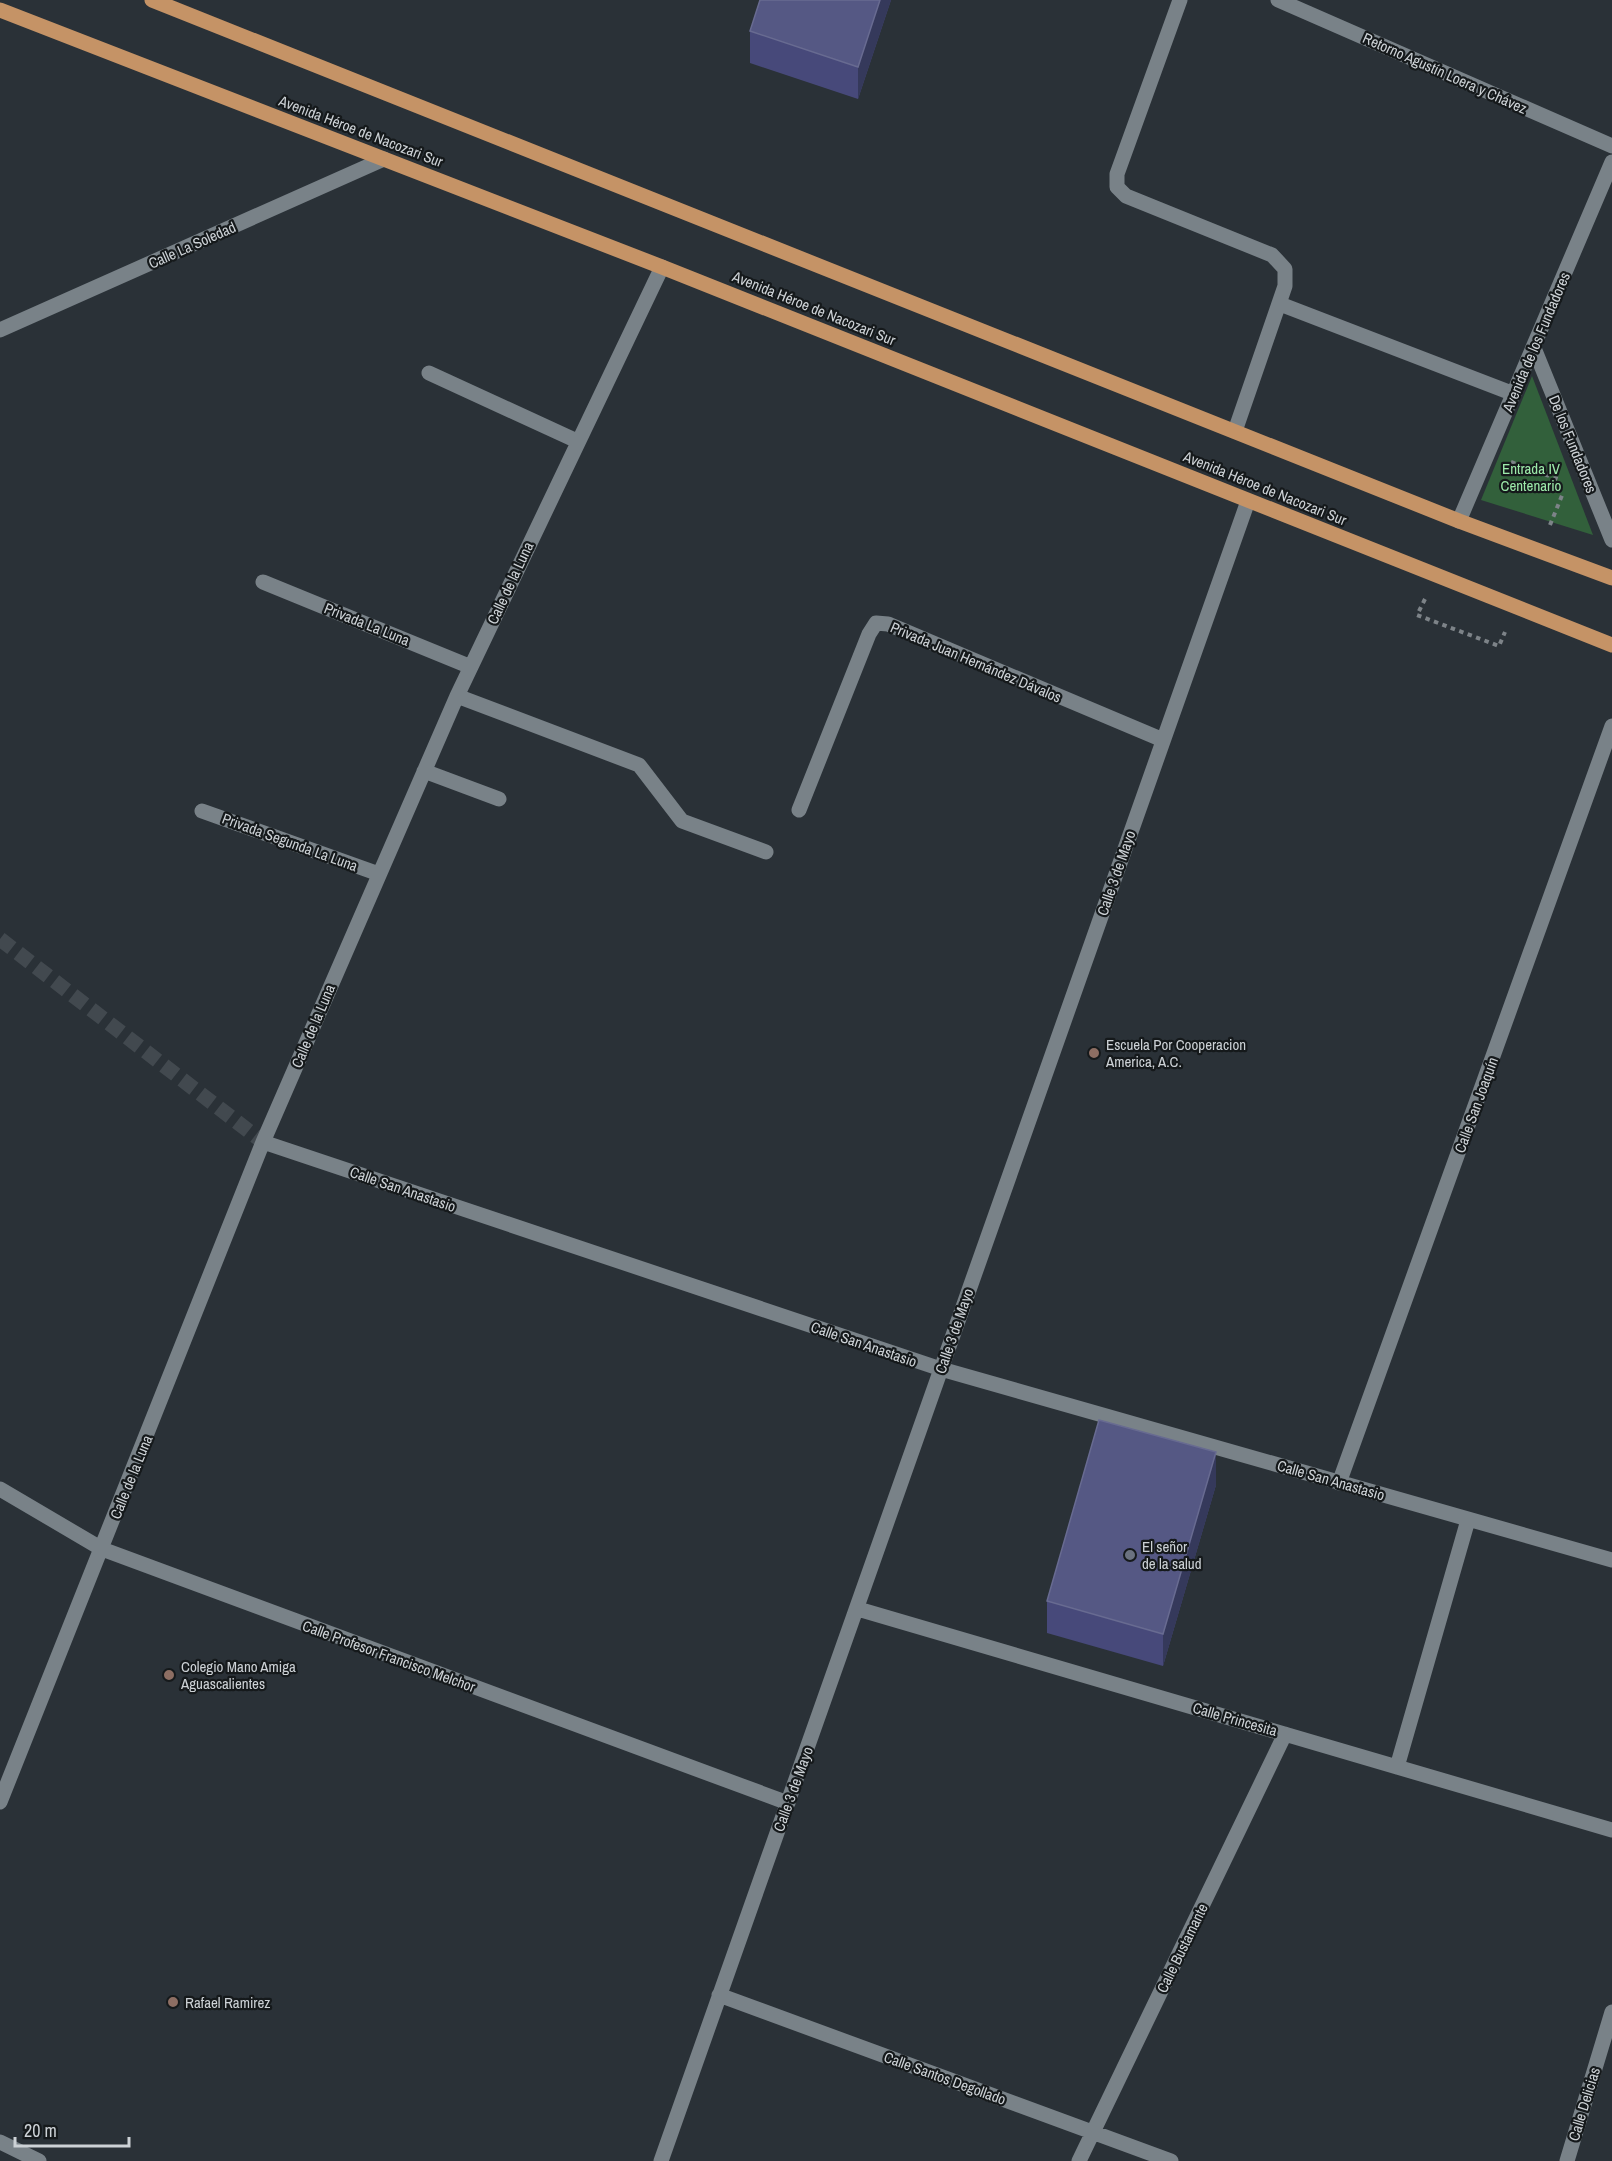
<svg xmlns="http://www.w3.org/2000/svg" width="1612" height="2161" viewBox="0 0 1612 2161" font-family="'Archivo Narrow',sans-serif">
<rect width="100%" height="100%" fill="#2a3137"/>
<path fill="#32603b" d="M 1532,376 L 1593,535 L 1481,500 Z"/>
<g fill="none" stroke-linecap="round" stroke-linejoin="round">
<path stroke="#42494f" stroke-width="15" stroke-dasharray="15 8" stroke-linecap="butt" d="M 0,939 L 263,1142"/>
<path stroke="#7d8388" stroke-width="4" stroke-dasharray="4.5 4.5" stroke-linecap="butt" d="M 1511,462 L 1558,479
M 1550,525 L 1563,493
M 1425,599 L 1417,615 L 1499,646 L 1505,632"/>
<path stroke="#798288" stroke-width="15" d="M 1180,0 L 1117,174 L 1117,187 L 1126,196 L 1272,255 L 1285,269 L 1285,286 L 1235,431
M 1278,0 L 1612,146
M 1280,304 L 1514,394
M 0,330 L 384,159
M 1534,348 L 1612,540
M 429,373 L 577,441
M 1459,521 L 1612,162
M 263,582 L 471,667
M 457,696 L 639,765 L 682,821 L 766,852
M 424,771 L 499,799
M 799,810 L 869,634 L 876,623 L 888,624 L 1163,740
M 202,811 L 379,874
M 263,1142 L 941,1369 L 1612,1560
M 1339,1483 L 1612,726
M 0,1489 L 102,1549 L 788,1803
M 858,1609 L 1612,1830
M 1397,1767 L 1468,1520
M 0,1802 L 263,1142 L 457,696 L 662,267
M 719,1995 L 1171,2161
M 0,2142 L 39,2161
M 661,2161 L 1248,501
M 1079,2161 L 1285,1734
M 1567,2161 L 1612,2012"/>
<path stroke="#c59366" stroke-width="15" d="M 152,0 L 1459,521 L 1612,578
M 0,10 L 662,267 L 1612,645"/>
</g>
<path fill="#47497a" d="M 760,0 L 891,0 L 858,99 L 750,63 L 750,31 Z
M 1216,1485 L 1163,1666 L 1047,1633 L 1047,1601 Z"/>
<path fill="#35395b" d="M 880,0 L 891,0 L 858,99 L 858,67 Z
M 1216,1452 L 1216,1485 L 1163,1666 L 1163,1634 Z"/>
<path fill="#555884" stroke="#686b91" stroke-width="1.5" d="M 760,0 L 880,0 L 858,67 L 750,31 Z
M 1099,1420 L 1216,1452 L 1163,1634 L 1047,1601 Z"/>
<g fill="#8d6e63" stroke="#15191b" stroke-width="2">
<circle cx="1094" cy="1053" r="6"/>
<circle cx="169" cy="1675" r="6"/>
<circle cx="173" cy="2002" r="6"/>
</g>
<circle fill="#6b7280" stroke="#15191b" stroke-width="2" cx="1130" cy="1555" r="6"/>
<g text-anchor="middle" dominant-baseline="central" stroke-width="4.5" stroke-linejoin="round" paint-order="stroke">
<g font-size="15" fill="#cdd2d6" stroke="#15191b">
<text transform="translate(1445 73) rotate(24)">Retorno Agustín Loera y Chávez</text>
<text transform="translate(361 131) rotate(21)">Avenida Héroe de Nacozari Sur</text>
<text transform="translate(192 245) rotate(-24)">Calle La Soledad</text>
<text transform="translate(814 308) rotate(22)">Avenida Héroe de Nacozari Sur</text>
<text transform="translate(1536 342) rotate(-67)">Avenida de los Fundadores</text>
<text transform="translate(1573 444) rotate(68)">De los Fundadores</text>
<text transform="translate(1265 488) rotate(22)">Avenida Héroe de Nacozari Sur</text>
<text transform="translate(510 583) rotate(-65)">Calle de la Luna</text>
<text transform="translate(367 624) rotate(22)">Privada La Luna</text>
<text transform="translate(976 662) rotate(23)">Privada Juan Hernández Dávalos</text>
<text transform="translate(290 842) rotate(20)">Privada Segunda La Luna</text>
<text transform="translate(1116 873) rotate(-71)">Calle 3 de Mayo</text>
<text transform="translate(313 1026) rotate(-67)">Calle de la Luna</text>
<text transform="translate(1476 1105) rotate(-70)">Calle San Joaquín</text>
<text transform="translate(403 1189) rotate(19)">Calle San Anastasio</text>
<text transform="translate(954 1331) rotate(-71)">Calle 3 de Mayo</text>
<text transform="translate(864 1344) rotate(19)">Calle San Anastasio</text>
<text transform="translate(131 1477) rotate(-68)">Calle de la Luna</text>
<text transform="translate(1331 1480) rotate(16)">Calle San Anastasio</text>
<text transform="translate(389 1656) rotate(20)">Calle Profesor Francisco Melchor</text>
<text transform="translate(1235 1719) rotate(16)">Calle Princesita</text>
<text transform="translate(793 1789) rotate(-70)">Calle 3 de Mayo</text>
<text transform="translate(1182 1948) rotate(-64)">Calle Bustamante</text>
<text transform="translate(945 2078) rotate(20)">Calle Santos Degollado</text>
<text transform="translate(1584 2104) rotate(-73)">Calle Delicias</text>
</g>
<g font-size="15" fill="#9deaaa" stroke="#15191b">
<text x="1531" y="468">Entrada IV<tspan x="1531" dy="17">Centenario</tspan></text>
</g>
<g font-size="15" fill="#cdd2d6" stroke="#15191b" text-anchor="start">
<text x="1106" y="1044">Escuela Por Cooperacion<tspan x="1106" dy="17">America, A.C.</tspan></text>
<text x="1142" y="1546">El señor<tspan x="1142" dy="17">de la salud</tspan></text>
<text x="181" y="1666">Colegio Mano Amiga<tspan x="181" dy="17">Aguascalientes</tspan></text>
<text x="185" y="2002">Rafael Ramirez</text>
</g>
</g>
<path d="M15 2137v9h114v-9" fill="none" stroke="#cdd2d6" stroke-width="3"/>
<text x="24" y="2137" font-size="18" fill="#cdd2d6" stroke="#15191b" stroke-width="4.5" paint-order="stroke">20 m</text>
</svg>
